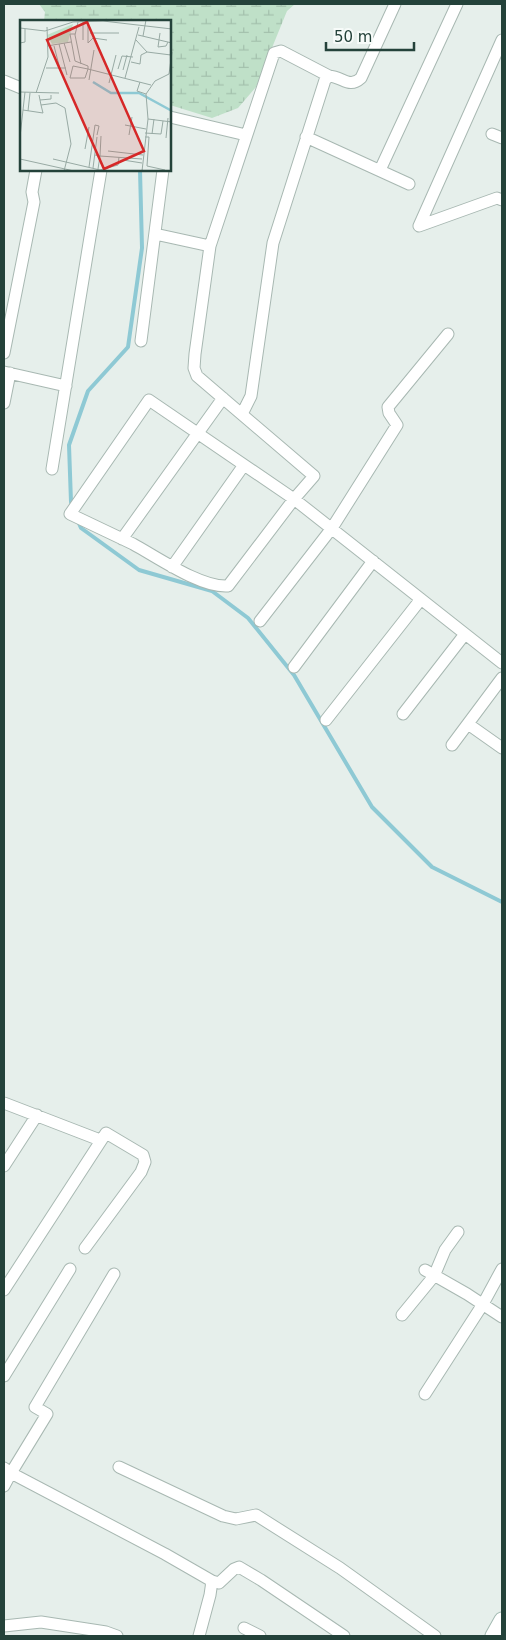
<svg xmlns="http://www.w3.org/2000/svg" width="506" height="1640" viewBox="0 0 506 1640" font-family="'DejaVu Sans',sans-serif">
<defs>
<pattern id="wetland-marsh" width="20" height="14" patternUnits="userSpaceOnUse" patternTransform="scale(1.25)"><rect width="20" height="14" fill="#bfe0c8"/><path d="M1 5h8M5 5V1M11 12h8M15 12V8" fill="none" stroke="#a4c1ad"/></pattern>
</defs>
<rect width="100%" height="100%" fill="#e6efeb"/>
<path fill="url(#wetland-marsh)" d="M 39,4 L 295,4 L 287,11 L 256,87 L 238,108 L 212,118 L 170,105 L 170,21 L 44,21 L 45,12 Z"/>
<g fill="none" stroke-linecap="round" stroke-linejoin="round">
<path stroke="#8ec9d4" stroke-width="4" d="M 73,507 L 71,502 L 69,445 L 88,391 L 128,347 L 142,248 L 140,170
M 78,521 L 81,528 L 139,570 L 212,591 L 248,618 L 294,675 L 372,807 L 432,867 L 502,902"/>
<defs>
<path id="street" d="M 502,40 L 419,226 L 497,198 L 502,200
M 329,76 L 281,51 L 274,53 L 210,246 L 195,354 L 194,368 L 197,376 L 314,476 L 294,499 L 228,586 C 201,588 157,557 133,544 C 112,534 91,524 70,514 L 149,400 L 294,499 L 502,663
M 4,81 L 21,88
M 170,117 L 246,135
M 492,134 L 502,138
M 306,137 L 409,184
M 380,170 L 457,4
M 155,234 L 210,246
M 141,341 L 163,170
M 4,353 L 34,202 L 32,192 L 36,170
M 4,372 L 66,386
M 4,403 L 10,373
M 242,414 L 251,396 L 273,243 L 325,80 L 329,76 C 343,77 349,89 361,78 L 395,4
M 52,469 L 101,170
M 122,539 L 223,398
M 172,567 L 244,465
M 260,621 L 332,528 L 397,425 L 389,413 L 388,407 L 448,334
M 294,667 L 373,561
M 403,714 L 465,634
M 326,720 L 421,599
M 468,724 L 502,748
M 452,745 L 502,678
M 4,1103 L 100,1140
M 4,1166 L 37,1115
M 425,1270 L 467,1294 L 502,1317
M 4,1290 L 106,1133 L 143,1155 L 145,1162 L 141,1172 L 85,1248
M 402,1315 L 434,1276 L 445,1250 L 458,1232
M 4,1376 L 70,1269
M 425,1394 L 483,1304 L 502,1269
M 119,1467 L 223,1516 L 236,1519 L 256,1515 L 340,1568 L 435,1636
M 4,1468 L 11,1473 L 47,1414 L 35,1407 L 114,1274
M 4,1486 L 11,1473 L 165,1554 L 212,1581 L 219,1583 L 234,1569 L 239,1567 L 261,1580 L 344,1636
M 4,1626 L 41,1622 L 106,1632 L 117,1636
M 244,1628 L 260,1636
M 199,1636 L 210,1595 L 212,1581"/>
<path id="secondary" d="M 493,1636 L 502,1620"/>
</defs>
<use href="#street" stroke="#a8b8b2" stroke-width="13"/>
<use href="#secondary" stroke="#a4bbb3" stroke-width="17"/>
<use href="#street" stroke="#fff" stroke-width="11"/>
<use href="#secondary" stroke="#fff" stroke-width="15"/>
</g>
<g transform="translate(20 20)">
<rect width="151" height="151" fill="#e6efeb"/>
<path d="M 53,4 L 48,22 L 32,24 L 27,15 Z" fill="#bfe0c8"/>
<path fill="none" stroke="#8ec9d4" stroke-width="2.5" d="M 73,62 L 91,73 L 119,73 L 152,91"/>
<path fill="none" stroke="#98aaa4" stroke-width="1" d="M 58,2 L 55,15 L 61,44M 68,2 L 68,23 L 73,18 L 87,20M 0,8 L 25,11 L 53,2 L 83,1 L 152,9M 70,13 L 99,13M 140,13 L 138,27 L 146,26 L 148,22M 55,14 L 50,14 L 55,41 L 68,46 L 68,49M 118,15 L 152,23M 123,16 L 126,0M 63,20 L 63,2M 0,23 L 5,22 L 5,9M 44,23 L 50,42M 39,24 L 47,55M 27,26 L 51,22M 34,26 L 40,49M 127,32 L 151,35M 111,42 L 120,44 L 121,35 L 127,32 L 116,20M 26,48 L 46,48M 68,49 L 53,46 L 50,58 L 65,58 L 68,49 L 131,65M 98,49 L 102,36 L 113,37M 103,50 L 107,35M 105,58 L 119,7M 69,60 L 74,30M 120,62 L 117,71 L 126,74M 89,63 L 96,35M 0,72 L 39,73M 16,73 L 28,37 L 27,7M 19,75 L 21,85 L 36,83 L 45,88 L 51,124 L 44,151M 20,80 L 31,79 L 31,75M 3,90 L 5,72M 8,91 L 10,73M 128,99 L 152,102M 105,105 L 126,109M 125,113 L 141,114 L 143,101M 132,114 L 134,99M 109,115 L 112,97M 0,117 L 3,90 L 23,93 L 21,85M 125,117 L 129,117 L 127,146 L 145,150M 146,118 L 148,98M 65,129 L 69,107M 88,131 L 123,135M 75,135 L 80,136 L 81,116M 0,139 L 54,151M 33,139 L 80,150 L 98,145 L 99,137M 103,140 L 122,143M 69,147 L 75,105 L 79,106 L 77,115M 73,148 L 77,117M 78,149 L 80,136 L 122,139M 122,151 L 128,99 L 126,74 L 135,61 L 149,54 L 152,32"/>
<path fill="#d62828" fill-opacity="0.15" stroke="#d62828" stroke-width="2.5" d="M 67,2 L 124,131 L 84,149 L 27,20 Z"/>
<rect width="151" height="151" fill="none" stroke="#24423a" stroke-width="2.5"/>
</g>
<rect width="506" height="1640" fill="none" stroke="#24423a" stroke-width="10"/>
<path d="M326 42v8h88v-8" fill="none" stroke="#24423a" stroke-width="2.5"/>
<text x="334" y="42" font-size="15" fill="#24423a" stroke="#f7fbf9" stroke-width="4" paint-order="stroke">50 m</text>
</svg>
